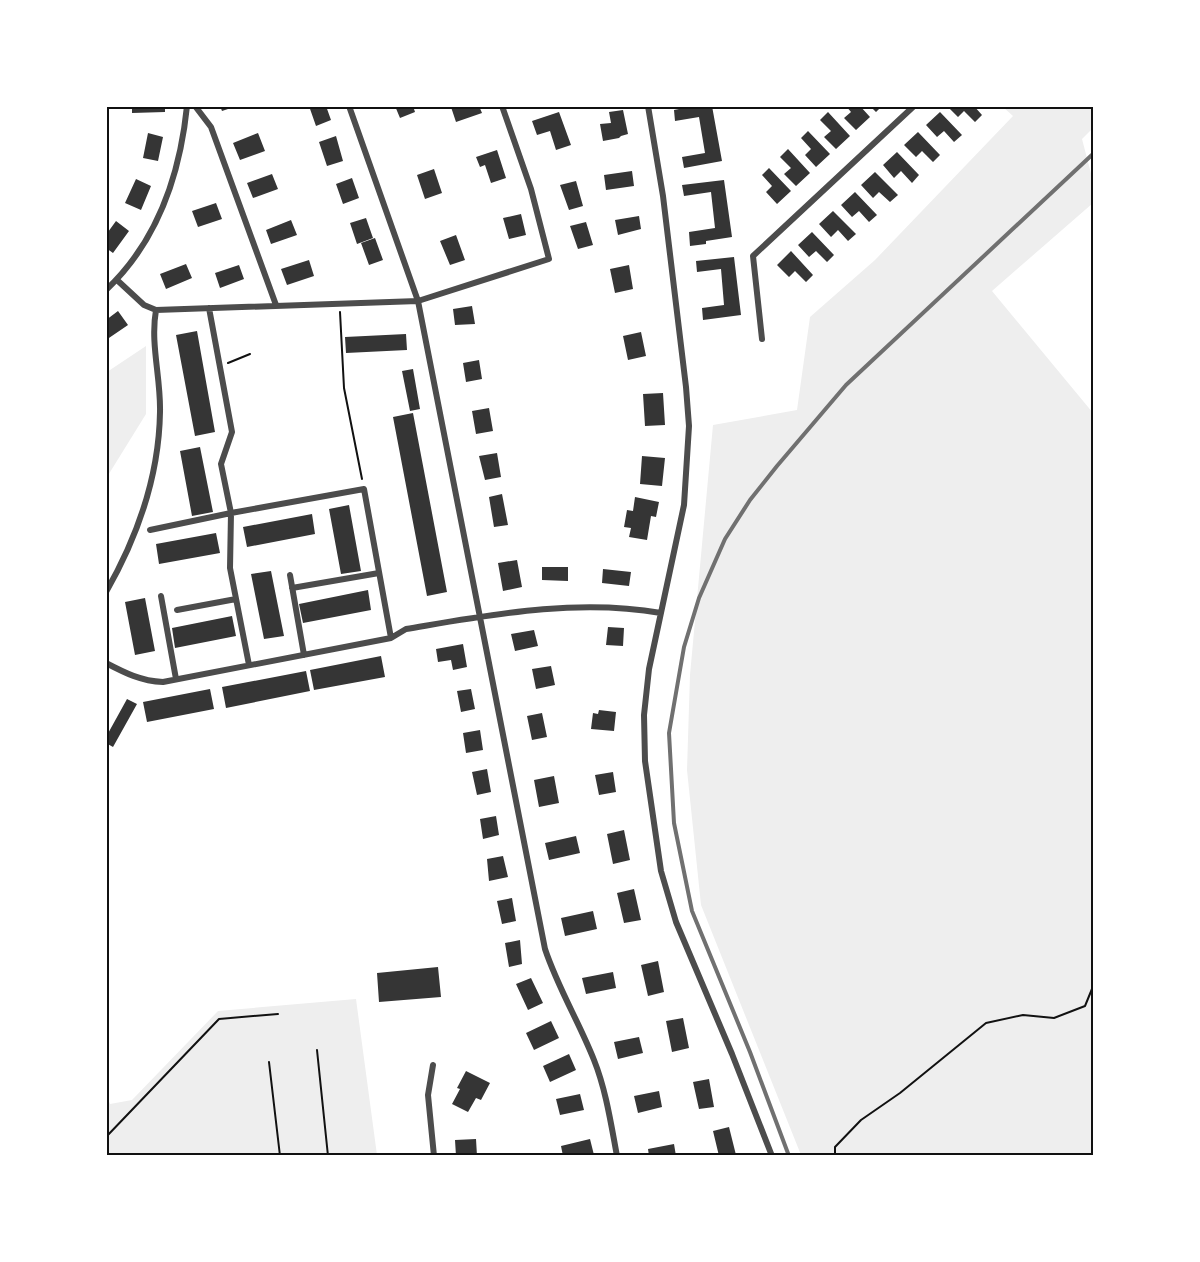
<svg xmlns="http://www.w3.org/2000/svg" width="1200" height="1262" viewBox="0 0 1200 1262" font-family="Barlow,sans-serif">
<rect width="100%" height="100%" fill="#fff"/>
<path fill="#eee" d="M 1003,107 L 1093,107 L 1093,128 L 1082,139 L 1093,181 L 1093,203 L 992,291 L 1093,413 L 1093,1155 L 801,1155 L 701,905 L 687,770 L 690,675 L 713,425 L 797,410 L 810,317 L 875,260 L 1013,116 Z
M 146,346 L 146,414 L 107,477 L 107,372 Z
M 356,999 L 377,1155 L 107,1155 L 106,1094 L 110,1104 L 132,1100 L 218,1011 Z"/>
<path fill="#353535" d="M 132,106 L 165,106 L 165,112 L 132,113 Z
M 220,106 L 234,106 L 234,107 L 222,111 Z
M 309,106 L 326,106 L 331,120 L 316,126 Z
M 395,106 L 413,106 L 415,112 L 400,118 Z
M 479,106 L 482,113 L 456,122 L 451,107 Z
M 694,106 L 712,106 L 722,161 L 684,168 L 682,157 L 705,153 L 699,117 L 675,121 L 674,110 Z
M 846,106 L 860,106 L 870,117 L 856,130 L 844,118 L 851,112 Z
M 870,106 L 882,106 L 876,112 Z
M 947,106 L 974,106 L 982,115 L 975,122 L 964,111 L 958,117 Z
M 623,110 L 628,134 L 621,136 L 619,138 L 603,141 L 600,124 L 611,123 L 609,112 Z
M 559,112 L 571,145 L 556,150 L 550,131 L 537,135 L 532,121 Z
M 828,112 L 850,136 L 836,149 L 824,137 L 831,131 L 820,120 Z
M 940,112 L 962,135 L 954,142 L 944,131 L 937,137 L 926,125 Z
M 808,131 L 830,154 L 816,167 L 805,155 L 811,149 L 801,138 Z
M 918,132 L 940,155 L 933,162 L 922,151 L 916,157 L 904,145 Z
M 148,133 L 163,137 L 158,161 L 143,158 Z
M 258,133 L 265,151 L 240,160 L 233,143 Z
M 336,136 L 343,161 L 327,166 L 319,142 Z
M 788,149 L 810,173 L 796,186 L 784,174 L 791,168 L 780,157 Z
M 497,150 L 506,178 L 491,183 L 485,165 L 480,167 L 476,157 Z
M 897,152 L 919,175 L 912,183 L 901,171 L 894,178 L 883,165 Z
M 769,168 L 791,191 L 777,204 L 766,192 L 772,186 L 762,175 Z
M 434,169 L 442,193 L 425,199 L 417,175 Z
M 632,171 L 634,186 L 606,190 L 604,175 Z
M 875,172 L 898,195 L 890,202 L 879,192 L 873,198 L 861,185 Z
M 272,174 L 278,189 L 253,198 L 247,183 Z
M 352,178 L 359,198 L 343,204 L 336,184 Z
M 136,179 L 151,186 L 141,210 L 125,203 Z
M 724,180 L 732,237 L 706,241 L 706,244 L 690,246 L 689,232 L 715,228 L 711,192 L 684,196 L 682,185 Z
M 576,181 L 583,206 L 569,210 L 560,185 Z
M 855,192 L 877,215 L 869,222 L 859,211 L 852,217 L 841,205 Z
M 216,203 L 222,219 L 198,227 L 192,211 Z
M 833,211 L 856,234 L 848,241 L 838,230 L 831,237 L 819,224 Z
M 521,214 L 526,235 L 509,239 L 503,218 Z
M 639,216 L 641,229 L 618,235 L 615,220 Z
M 366,218 L 373,238 L 357,244 L 350,223 Z
M 291,220 L 297,235 L 271,244 L 266,230 Z
M 116,221 L 129,231 L 113,253 L 106,248 L 106,232 L 108,232 Z
M 586,222 L 593,245 L 578,249 L 570,226 Z
M 812,232 L 834,255 L 827,262 L 816,251 L 809,257 L 798,245 Z
M 456,235 L 465,260 L 450,265 L 440,241 Z
M 375,238 L 383,260 L 369,265 L 361,243 Z
M 791,251 L 813,275 L 806,282 L 795,271 L 789,277 L 777,265 Z
M 734,257 L 741,315 L 703,320 L 702,308 L 724,305 L 721,269 L 697,272 L 696,261 Z
M 309,260 L 314,276 L 287,285 L 281,269 Z
M 186,264 L 192,278 L 166,289 L 160,274 Z
M 239,265 L 244,279 L 220,288 L 215,273 Z
M 629,265 L 633,289 L 615,293 L 610,269 Z
M 472,306 L 475,324 L 455,325 L 453,309 Z
M 118,311 L 128,325 L 106,340 L 106,320 Z
M 197,331 L 215,432 L 195,436 L 176,335 Z
M 641,332 L 646,356 L 628,360 L 623,336 Z
M 406,334 L 407,350 L 346,353 L 345,337 Z
M 479,360 L 482,379 L 466,382 L 463,363 Z
M 413,369 L 420,409 L 410,411 L 402,371 Z
M 663,393 L 665,425 L 645,426 L 643,394 Z
M 489,408 L 493,431 L 476,434 L 472,411 Z
M 413,413 L 447,592 L 427,596 L 393,417 Z
M 200,447 L 213,512 L 192,516 L 180,451 Z
M 497,453 L 501,477 L 485,480 L 479,456 Z
M 642,456 L 665,458 L 662,486 L 640,484 Z
M 502,494 L 508,525 L 494,527 L 489,497 Z
M 635,497 L 659,502 L 656,517 L 651,516 L 647,540 L 629,537 L 631,528 L 624,527 L 627,510 L 633,511 Z
M 349,505 L 361,571 L 341,574 L 329,509 Z
M 312,514 L 315,534 L 247,547 L 243,527 Z
M 216,533 L 220,553 L 159,564 L 156,544 Z
M 517,560 L 522,587 L 503,591 L 498,563 Z
M 542,567 L 568,567 L 568,581 L 542,580 Z
M 603,569 L 631,572 L 629,586 L 602,583 Z
M 271,571 L 284,636 L 264,639 L 251,574 Z
M 368,590 L 371,610 L 303,623 L 299,604 Z
M 145,598 L 155,651 L 135,655 L 125,602 Z
M 232,616 L 236,636 L 175,648 L 172,628 Z
M 608,627 L 624,628 L 623,646 L 606,645 Z
M 534,630 L 538,646 L 515,651 L 511,634 Z
M 463,644 L 467,667 L 453,670 L 451,660 L 438,662 L 436,649 Z
M 381,656 L 385,677 L 314,690 L 310,670 Z
M 551,666 L 555,685 L 536,689 L 532,669 Z
M 306,671 L 310,691 L 226,708 L 222,687 Z
M 210,689 L 214,709 L 147,722 L 143,702 Z
M 471,689 L 475,709 L 461,712 L 457,691 Z
M 127,699 L 137,704 L 113,747 L 106,743 L 106,737 Z
M 599,710 L 616,712 L 614,731 L 591,729 L 593,713 L 598,714 Z
M 542,713 L 547,737 L 532,740 L 527,716 Z
M 480,730 L 483,750 L 466,753 L 463,733 Z
M 487,769 L 491,792 L 477,795 L 472,772 Z
M 613,772 L 616,792 L 599,795 L 595,775 Z
M 554,776 L 559,803 L 539,807 L 534,780 Z
M 496,816 L 499,835 L 483,839 L 480,819 Z
M 624,830 L 630,860 L 613,864 L 607,834 Z
M 576,836 L 580,853 L 549,860 L 545,843 Z
M 503,856 L 508,877 L 489,881 L 487,859 Z
M 634,889 L 641,920 L 624,923 L 617,893 Z
M 512,898 L 516,921 L 502,924 L 497,901 Z
M 593,911 L 597,929 L 565,936 L 561,918 Z
M 520,940 L 522,964 L 509,967 L 505,943 Z
M 658,961 L 664,992 L 648,996 L 641,965 Z
M 438,967 L 441,997 L 379,1002 L 377,973 Z
M 613,972 L 616,988 L 586,994 L 582,978 Z
M 531,978 L 543,1003 L 528,1010 L 516,984 Z
M 683,1018 L 689,1048 L 672,1052 L 666,1021 Z
M 551,1021 L 559,1038 L 534,1050 L 526,1033 Z
M 639,1037 L 643,1053 L 618,1059 L 614,1042 Z
M 569,1054 L 576,1070 L 550,1082 L 543,1066 Z
M 466,1071 L 490,1083 L 481,1100 L 476,1098 L 468,1112 L 452,1104 L 460,1089 L 457,1088 Z
M 709,1079 L 714,1107 L 699,1109 L 693,1082 Z
M 659,1091 L 662,1107 L 638,1113 L 634,1096 Z
M 580,1094 L 584,1110 L 560,1115 L 556,1099 Z
M 729,1127 L 736,1155 L 719,1156 L 713,1131 Z
M 476,1139 L 477,1156 L 456,1156 L 455,1140 Z
M 590,1139 L 594,1155 L 563,1156 L 561,1146 Z
M 674,1144 L 676,1156 L 649,1156 L 648,1149 Z"/>
<g fill="none" stroke-linecap="round" stroke-linejoin="round">
<path stroke="#111" stroke-width="2" d="M 340,312 L 344,388 L 362,479
M 228,363 L 250,354
M 317,1050 L 328,1156
M 269,1062 L 280,1156
M 106,1137 L 219,1019 L 278,1014
M 835,1156 L 835,1147 L 861,1120 L 900,1093 L 986,1023 L 1023,1015 L 1054,1018 L 1085,1006 L 1094,984"/>
<path stroke="#4c4c4c" stroke-width="6" d="M 195,106 L 211,127 L 276,305
M 349,106 L 418,301 L 545,949 C 558,988 579,1022 594,1060 C 606,1090 611,1124 617,1156
M 648,106 L 663,196 L 686,387 L 689,426 L 684,505 L 649,669 L 644,715 L 645,761 L 661,871 L 676,922 L 732,1054 L 772,1156
M 117,280 L 144,305 L 156,310 L 418,301 L 549,259 L 531,189 L 502,106
M 106,290 C 158,241 180,175 187,106
M 762,339 L 753,256 L 914,106
M 150,530 L 231,513 L 221,464 L 232,432 L 209,308
M 290,575 L 304,655
M 292,588 L 379,573
M 106,592 C 138,536 159,476 160,412 C 161,378 150,344 156,310
M 161,596 L 176,679
M 177,610 L 236,599
M 106,663 C 125,673 141,681 163,682 L 391,638 L 406,629 C 490,615 576,598 661,613
M 249,665 L 230,568 L 231,513 L 364,489 L 391,638
M 433,1065 L 428,1095 L 434,1156"/>
<path stroke="#707070" stroke-width="4" d="M 789,1156 L 750,1052 L 692,911 L 674,823 L 669,733 L 684,647 L 699,598 L 725,539 L 750,500 L 777,466 L 846,385 L 1094,153"/>
</g>
<rect width="1200" height="1262" fill="none" stroke="#ffffff" stroke-width="216"/>
<rect x="108" y="108" width="984" height="1046" fill="none" stroke="#111" stroke-width="2"/>
</svg>
